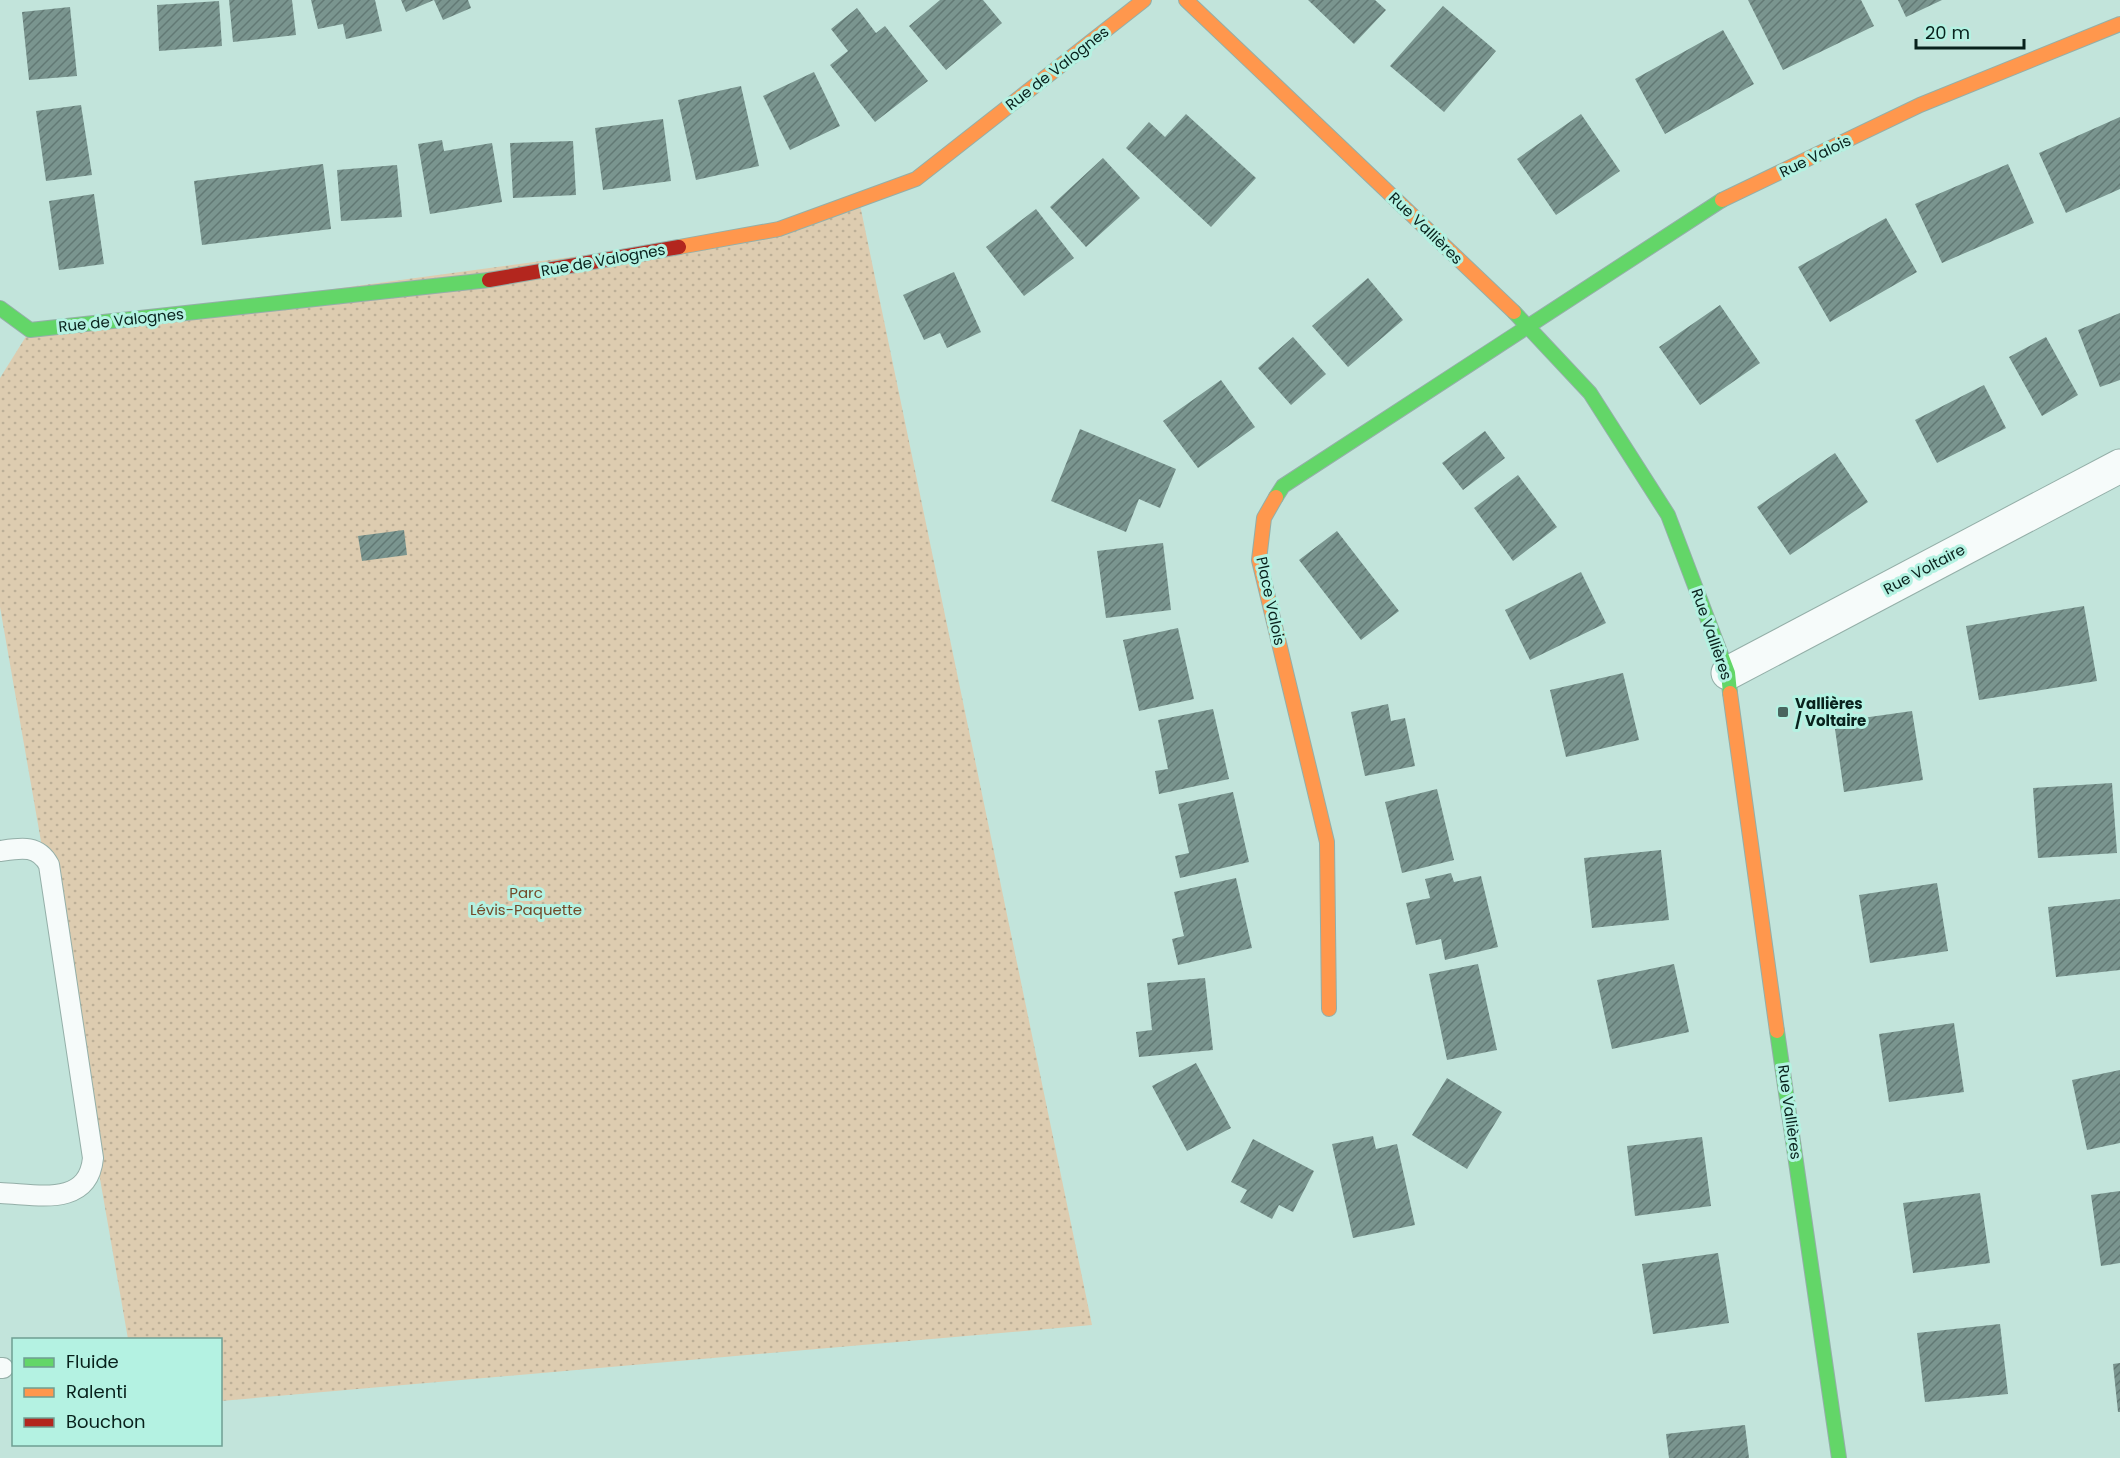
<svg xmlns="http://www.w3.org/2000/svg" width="2120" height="1458" viewBox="0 0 2120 1458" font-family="Poppins,sans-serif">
<defs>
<pattern id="park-dots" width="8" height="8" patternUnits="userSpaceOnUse" patternTransform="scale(1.5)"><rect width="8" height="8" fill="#ddccb0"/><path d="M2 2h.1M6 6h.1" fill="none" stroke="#bcaf97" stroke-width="1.8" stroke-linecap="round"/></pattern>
<pattern id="building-hatch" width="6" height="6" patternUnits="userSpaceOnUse" patternTransform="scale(1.5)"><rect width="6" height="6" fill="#7a958f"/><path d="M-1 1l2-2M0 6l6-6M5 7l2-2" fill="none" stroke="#627974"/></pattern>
</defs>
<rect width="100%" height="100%" fill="#c2e4db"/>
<path fill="url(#park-dots)" d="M 859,200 L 1092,1325 L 221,1401 L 220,1340 L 128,1339 L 0,607 L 0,378 L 30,330 L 779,229 Z"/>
<path fill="url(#building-hatch)" d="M 229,0 L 292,0 L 296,35 L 233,42 Z
M 311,0 L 375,0 L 382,31 L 346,39 L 343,24 L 318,29 Z
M 401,0 L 434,0 L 406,12 Z
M 434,0 L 468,0 L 471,8 L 443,20 Z
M 940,0 L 983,0 L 1002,23 L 946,70 L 909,26 Z
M 1308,0 L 1375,0 L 1386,10 L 1354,44 Z
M 1748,0 L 1861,0 L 1874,26 L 1783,70 Z
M 1898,0 L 1942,0 L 1906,17 Z
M 219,1 L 222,46 L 159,51 L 157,5 Z
M 1443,6 L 1496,51 L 1444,112 L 1390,66 Z
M 70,7 L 77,76 L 29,80 L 22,12 Z
M 857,8 L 876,33 L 885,26 L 928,81 L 875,122 L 830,65 L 848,51 L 831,29 Z
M 1723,30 L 1754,84 L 1665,134 L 1635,79 Z
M 814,72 L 840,126 L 790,150 L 763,96 Z
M 741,86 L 759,166 L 696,180 L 678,100 Z
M 81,105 L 92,175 L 46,181 L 36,111 Z
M 1186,114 L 1256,178 L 1211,227 L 1126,148 L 1149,122 L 1165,137 Z
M 1581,114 L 1620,171 L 1556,215 L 1517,159 Z
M 2120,117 L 2120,189 L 2066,213 L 2039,153 Z
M 663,119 L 671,181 L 603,190 L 595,128 Z
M 442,140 L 444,151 L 492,143 L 502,202 L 430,214 L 418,144 Z
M 573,141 L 576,195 L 513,198 L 510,143 Z
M 1103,158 L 1140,198 L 1086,247 L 1050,207 Z
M 323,164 L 331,229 L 202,245 L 194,181 Z
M 2008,164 L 2034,223 L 1942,263 L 1915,204 Z
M 397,165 L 402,217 L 341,221 L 337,170 Z
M 94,194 L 104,264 L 59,270 L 49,201 Z
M 1036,209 L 1074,258 L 1024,296 L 986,247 Z
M 1886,218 L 1917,272 L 1830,322 L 1798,267 Z
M 954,272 L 981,332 L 947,348 L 940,333 L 924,340 L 903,295 Z
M 1368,278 L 1403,320 L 1348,367 L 1312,326 Z
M 1720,305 L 1760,363 L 1700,405 L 1659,347 Z
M 2120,313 L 2120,380 L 2100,387 L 2078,330 Z
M 1293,337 L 1326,374 L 1291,405 L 1258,368 Z
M 2046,337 L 2078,395 L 2042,416 L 2009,357 Z
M 1221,380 L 1255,427 L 1198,468 L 1163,421 Z
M 1984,385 L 2006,428 L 1937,463 L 1915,420 Z
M 1080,429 L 1176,469 L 1160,508 L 1139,499 L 1126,532 L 1051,501 Z
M 1485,431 L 1505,458 L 1463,490 L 1442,463 Z
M 1835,453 L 1868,502 L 1790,555 L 1757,507 Z
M 1518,475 L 1557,527 L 1513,561 L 1474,508 Z
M 404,530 L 407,555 L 362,561 L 358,536 Z
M 1337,531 L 1399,611 L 1361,640 L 1299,560 Z
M 1163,543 L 1171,610 L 1106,618 L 1097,551 Z
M 1581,572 L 1606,623 L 1530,660 L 1505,610 Z
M 2084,606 L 2097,681 L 1979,700 L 1966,626 Z
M 1178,628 L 1194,699 L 1139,711 L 1123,640 Z
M 1623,673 L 1639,740 L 1566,757 L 1550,690 Z
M 1388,704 L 1391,721 L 1405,718 L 1415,766 L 1365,776 L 1351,712 Z
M 1213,709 L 1229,779 L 1159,794 L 1155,771 L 1168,769 L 1158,720 Z
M 1912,711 L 1923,780 L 1844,792 L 1834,722 Z
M 2112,783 L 2117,853 L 2038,858 L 2033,788 Z
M 1437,789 L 1454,860 L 1402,873 L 1385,802 Z
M 1233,792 L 1249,862 L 1180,878 L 1175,856 L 1189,853 L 1178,804 Z
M 1661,850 L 1669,920 L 1592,928 L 1584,858 Z
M 1451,873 L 1454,882 L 1481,876 L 1498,947 L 1445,960 L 1441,939 L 1416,945 L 1406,903 L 1430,898 L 1425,879 Z
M 1236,878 L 1252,948 L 1178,965 L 1172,939 L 1184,936 L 1174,892 Z
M 1937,883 L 1948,951 L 1870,963 L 1859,895 Z
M 2120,899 L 2120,970 L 2056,977 L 2048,907 Z
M 1478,964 L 1497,1050 L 1447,1060 L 1429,974 Z
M 1674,964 L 1689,1032 L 1612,1049 L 1597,980 Z
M 1205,978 L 1213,1050 L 1139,1057 L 1136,1032 L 1152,1030 L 1147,983 Z
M 1954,1023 L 1964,1092 L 1889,1102 L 1879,1034 Z
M 1196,1063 L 1231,1128 L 1187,1151 L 1152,1086 Z
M 2120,1070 L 2120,1143 L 2087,1150 L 2072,1080 Z
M 1447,1078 L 1502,1112 L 1467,1169 L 1412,1135 Z
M 1373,1136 L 1376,1149 L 1397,1144 L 1415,1225 L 1353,1238 L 1332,1144 Z
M 1702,1137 L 1711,1206 L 1635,1216 L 1627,1146 Z
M 1253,1139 L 1314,1171 L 1293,1212 L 1279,1205 L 1272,1219 L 1240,1202 L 1247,1190 L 1231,1182 Z
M 2120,1191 L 2120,1263 L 2101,1266 L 2091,1195 Z
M 1980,1193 L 1990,1263 L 1913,1273 L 1903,1203 Z
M 1718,1253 L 1729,1323 L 1653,1334 L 1642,1264 Z
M 2000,1324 L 2008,1394 L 1925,1402 L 1917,1333 Z
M 2120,1363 L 2120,1412 L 2118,1412 L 2113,1364 Z
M 1745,1425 L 1749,1458 L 1669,1458 L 1666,1434 Z"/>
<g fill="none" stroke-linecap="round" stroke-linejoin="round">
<defs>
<path id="lane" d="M 0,851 C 20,848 38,844 49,865 L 93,1158 C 88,1208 36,1194 0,1193
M 0,1368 L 3,1368"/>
<path id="street" d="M 1728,673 L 2120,466"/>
<path id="fast" d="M 0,308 L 30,330 L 489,280
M 1514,312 L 1590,393 L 1668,515 L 1728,673 L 1730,693
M 1276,497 L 1283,486 L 1722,200
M 1777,1031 L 1839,1458"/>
<path id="slow" d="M 1186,0 L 1514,312
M 1722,200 L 1920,105 L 2120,24
M 679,247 L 779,229 L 916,179 L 1144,0
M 1276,497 L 1264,518 L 1259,560 L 1327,842 L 1329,1009
M 1730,693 L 1777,1031"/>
<path id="jam" d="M 489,280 L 679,247"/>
</defs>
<use href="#lane" stroke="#94afa8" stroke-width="22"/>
<use href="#street" stroke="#94afa8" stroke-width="35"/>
<use href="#fast" stroke="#94afa8" stroke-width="16"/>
<use href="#slow" stroke="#94afa8" stroke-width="16"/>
<use href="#jam" stroke="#94afa8" stroke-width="16"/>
<use href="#lane" stroke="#f6fbfa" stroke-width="20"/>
<use href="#street" stroke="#f6fbfa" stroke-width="33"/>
<use href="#fast" stroke="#63d668" stroke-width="14"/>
<use href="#slow" stroke="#ff974d" stroke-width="14"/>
<use href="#jam" stroke="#b3261e" stroke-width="14"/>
</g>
<rect fill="#49655f" stroke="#b4f2e2" stroke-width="2" x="1777" y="706" width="12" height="12" rx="3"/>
<g text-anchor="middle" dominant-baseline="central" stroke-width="6" stroke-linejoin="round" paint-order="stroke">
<g font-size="15" fill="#08211c" stroke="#b4f2e2">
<text transform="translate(1057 68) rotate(-38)">Rue de Valognes</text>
<text transform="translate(1815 156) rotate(-26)">Rue Valois</text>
<text transform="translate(1426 228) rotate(44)">Rue Vallières</text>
<text transform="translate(603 260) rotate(-10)">Rue de Valognes</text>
<text transform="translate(121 320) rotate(-6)">Rue de Valognes</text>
<text transform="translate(1924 569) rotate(-28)">Rue Voltaire</text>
<text transform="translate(1271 601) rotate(78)">Place Valois</text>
<text transform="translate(1712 634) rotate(71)">Rue Vallières</text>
<text transform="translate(1790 1112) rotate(82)">Rue Vallières</text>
</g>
<g font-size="15" font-weight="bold" fill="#08211c" stroke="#b4f2e2" text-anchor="start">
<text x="1795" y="703">Vallières<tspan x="1795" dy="17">/ Voltaire</tspan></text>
</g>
<g font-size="15" fill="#734929" stroke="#b4f2e2">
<text x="526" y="892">Parc<tspan x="526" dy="17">Lévis-Paquette</tspan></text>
</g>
</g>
<rect x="12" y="1338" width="210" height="108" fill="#b4f2e2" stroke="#6f9e93" stroke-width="1.5"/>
<rect x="24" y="1358" width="30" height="9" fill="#63d668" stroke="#6f9e93" stroke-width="1.5"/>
<text x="66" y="1368" font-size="18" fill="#08211c">Fluide</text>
<rect x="24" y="1388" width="30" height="9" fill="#ff974d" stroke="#6f9e93" stroke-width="1.5"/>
<text x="66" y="1398" font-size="18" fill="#08211c">Ralenti</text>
<rect x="24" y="1418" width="30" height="9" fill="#b3261e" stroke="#6f9e93" stroke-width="1.5"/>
<text x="66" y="1428" font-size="18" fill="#08211c">Bouchon</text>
<path d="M1916 39v9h108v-9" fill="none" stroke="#08211c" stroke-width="3"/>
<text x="1925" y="39" font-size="18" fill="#08211c" stroke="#b4f2e2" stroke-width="4.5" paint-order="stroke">20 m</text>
</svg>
